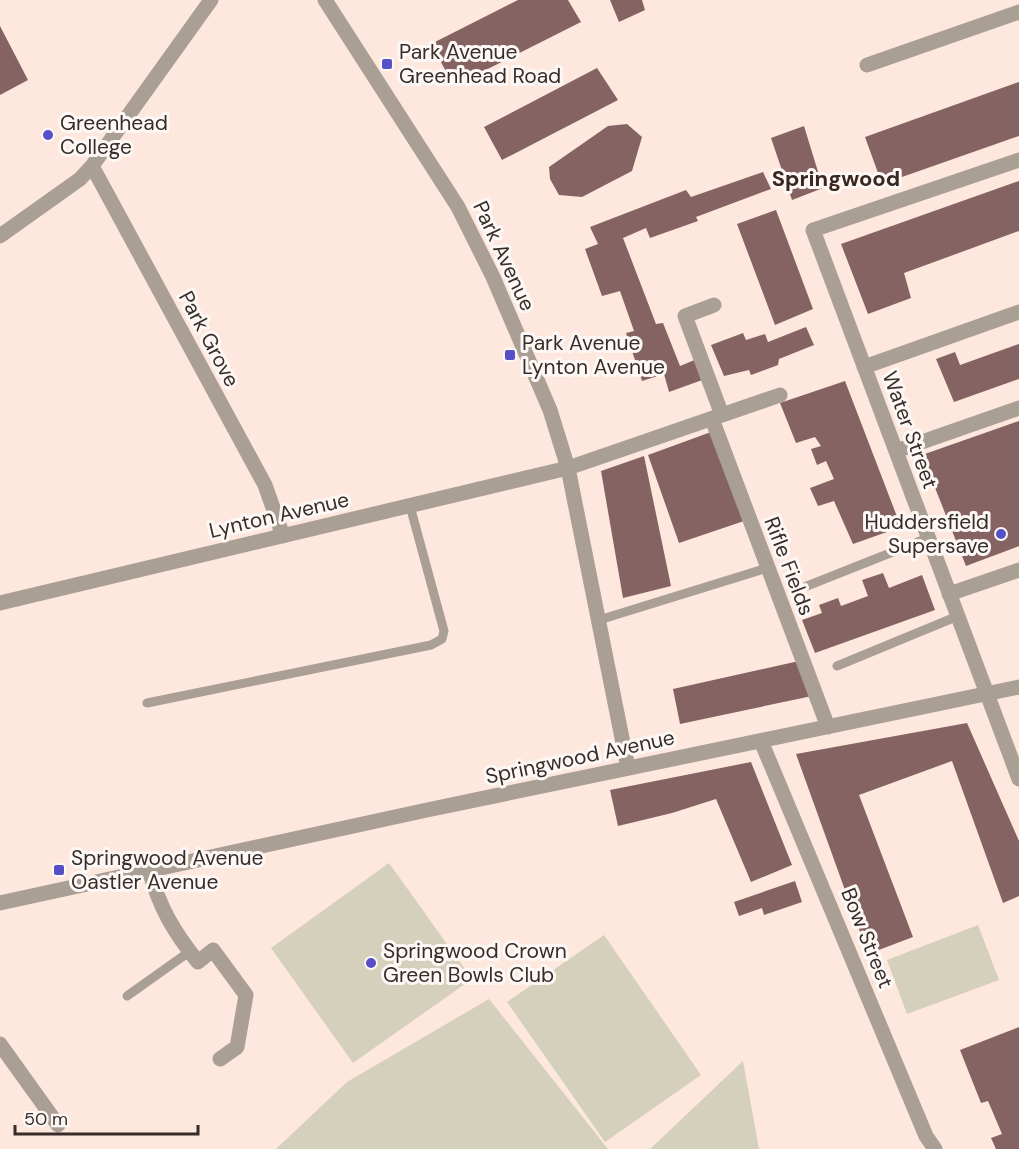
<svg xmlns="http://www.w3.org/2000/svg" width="1019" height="1149" viewBox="0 0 1019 1149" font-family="'DM Sans',sans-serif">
<rect width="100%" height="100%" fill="#fee7dc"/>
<path fill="#d5d0bb" d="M 389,863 L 472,979 L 353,1063 L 271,948 Z
M 978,925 L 999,980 L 907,1014 L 887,960 Z
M 604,935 L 701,1075 L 605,1142 L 507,1002 Z
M 489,999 L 608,1149 L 276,1149 L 347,1082 Z
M 743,1061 L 759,1149 L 650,1149 Z"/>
<path fill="#846362" d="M 518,0 L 568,0 L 581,22 L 454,86 L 431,44 Z
M 610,0 L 642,0 L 645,10 L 619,22 Z
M 0,26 L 28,80 L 0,95 Z
M 597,68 L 618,100 L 502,160 L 484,127 Z
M 1019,82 L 1019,136 L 882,184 L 865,137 Z
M 627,124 L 642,137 L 632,171 L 582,197 L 559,195 L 550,179 L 549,167 L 608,126 Z
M 804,126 L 823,188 L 792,200 L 771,138 Z
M 763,172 L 771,189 L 696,217 L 698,221 L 650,238 L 646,228 L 623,238 L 656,324 L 663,323 L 680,366 L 697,359 L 705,379 L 669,392 L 664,374 L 642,381 L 626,333 L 634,331 L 620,291 L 602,296 L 585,249 L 598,244 L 590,227 L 686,190 L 691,197 Z
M 1019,181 L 1019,231 L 904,273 L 911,298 L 868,314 L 841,244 Z
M 776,210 L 813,309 L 775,325 L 737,224 Z
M 806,327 L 814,345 L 779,359 L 778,365 L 751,375 L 749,370 L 724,376 L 711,345 L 743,333 L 746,340 L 765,334 L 768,342 Z
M 1019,344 L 1019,379 L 954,402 L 936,359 L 955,352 L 960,365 Z
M 845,381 L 901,527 L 853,544 L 834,501 L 818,506 L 810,488 L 834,479 L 826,461 L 817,465 L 811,449 L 821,446 L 815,437 L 796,443 L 780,403 Z
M 1019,421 L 1019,546 L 966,566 L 922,455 Z
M 711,432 L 744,521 L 679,543 L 648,455 Z
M 644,456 L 671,586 L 623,598 L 601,471 Z
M 883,573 L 889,588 L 922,575 L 935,610 L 815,653 L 802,620 L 822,613 L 819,605 L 838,598 L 841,606 L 868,596 L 862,580 Z
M 799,661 L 812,696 L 680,724 L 673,689 Z
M 967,723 L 1019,841 L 1019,896 L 1003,903 L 952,761 L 859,795 L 913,937 L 868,954 L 796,754 Z
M 751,762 L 792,865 L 751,882 L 716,799 L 672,813 L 618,826 L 610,790 Z
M 795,881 L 802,902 L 764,915 L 762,908 L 739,916 L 734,902 Z
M 1019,1027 L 1019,1149 L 996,1149 L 991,1138 L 1002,1134 L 988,1101 L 981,1103 L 960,1050 Z"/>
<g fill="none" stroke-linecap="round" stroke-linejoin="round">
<path stroke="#a99f94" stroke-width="9" d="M 807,586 L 928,538
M 599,620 L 767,568
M 837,666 L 958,616
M 147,703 L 431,645 L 442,639 L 444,631 L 410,506
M 127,996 L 189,952"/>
<path stroke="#a99f94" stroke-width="15" d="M 325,0 L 458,207 L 493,277 L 550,410 L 568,468 L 628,768
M 867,65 L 1019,12
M 1019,160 L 813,230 L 1019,779
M 92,166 L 265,485 L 283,536
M 0,236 L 80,179 L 92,166 L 211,0
M 714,305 L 685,316 L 722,415
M 864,367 L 1019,312
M 712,419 L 828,727
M 896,451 L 1019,408
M 949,594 L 1019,570
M 0,603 L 568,468 L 780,395
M 761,741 L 926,1136 L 935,1149
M 149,870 C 160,908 173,931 198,962 L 213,950 L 246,995 L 237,1047 L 220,1059
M 0,903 L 427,810 L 1019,687
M 0,1044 L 58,1125"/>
</g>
<g fill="#5550c8" stroke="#fdf8f6" stroke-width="2">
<rect x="381" y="58" width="12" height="12" rx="3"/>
<circle cx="48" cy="135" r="6"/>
<rect x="504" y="349" width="12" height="12" rx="3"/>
<circle cx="1001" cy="534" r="6"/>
<rect x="53" y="864" width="12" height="12" rx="3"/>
<circle cx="371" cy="963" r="6"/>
</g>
<g text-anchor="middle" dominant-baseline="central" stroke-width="6" stroke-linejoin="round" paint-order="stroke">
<g font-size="21" fill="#362d29" stroke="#fdf8f6" text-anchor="start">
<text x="399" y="52">Park Avenue<tspan x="399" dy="24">Greenhead Road</tspan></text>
<text x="60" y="123">Greenhead<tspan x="60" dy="24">College</tspan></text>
<text x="522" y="343">Park Avenue<tspan x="522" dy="24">Lynton Avenue</tspan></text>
<text x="989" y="522" text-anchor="end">Huddersfield<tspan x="989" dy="24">Supersave</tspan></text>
<text x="71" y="858">Springwood Avenue<tspan x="71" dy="24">Oastler Avenue</tspan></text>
<text x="383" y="951">Springwood Crown<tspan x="383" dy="24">Green Bowls Club</tspan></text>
</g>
<g font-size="21" fill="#362d29" stroke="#fdf8f6">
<text transform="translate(504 256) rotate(65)">Park Avenue</text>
<text transform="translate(209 339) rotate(62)">Park Grove</text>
<text transform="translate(910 430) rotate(70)">Water Street</text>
<text transform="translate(279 515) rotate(-13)">Lynton Avenue</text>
<text transform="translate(789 566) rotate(69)">Rifle Fields</text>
<text transform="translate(580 757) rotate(-12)">Springwood Avenue</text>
<text transform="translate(867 938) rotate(68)">Bow Street</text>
</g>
<g font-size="22" font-weight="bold" fill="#38261f" stroke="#fdf8f6">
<text x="836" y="178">Springwood</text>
</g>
</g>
<path d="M15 1125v9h183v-9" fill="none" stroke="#362d29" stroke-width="3"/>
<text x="24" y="1125" font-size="18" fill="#362d29" stroke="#fdf8f6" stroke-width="4.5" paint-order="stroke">50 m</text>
</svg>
